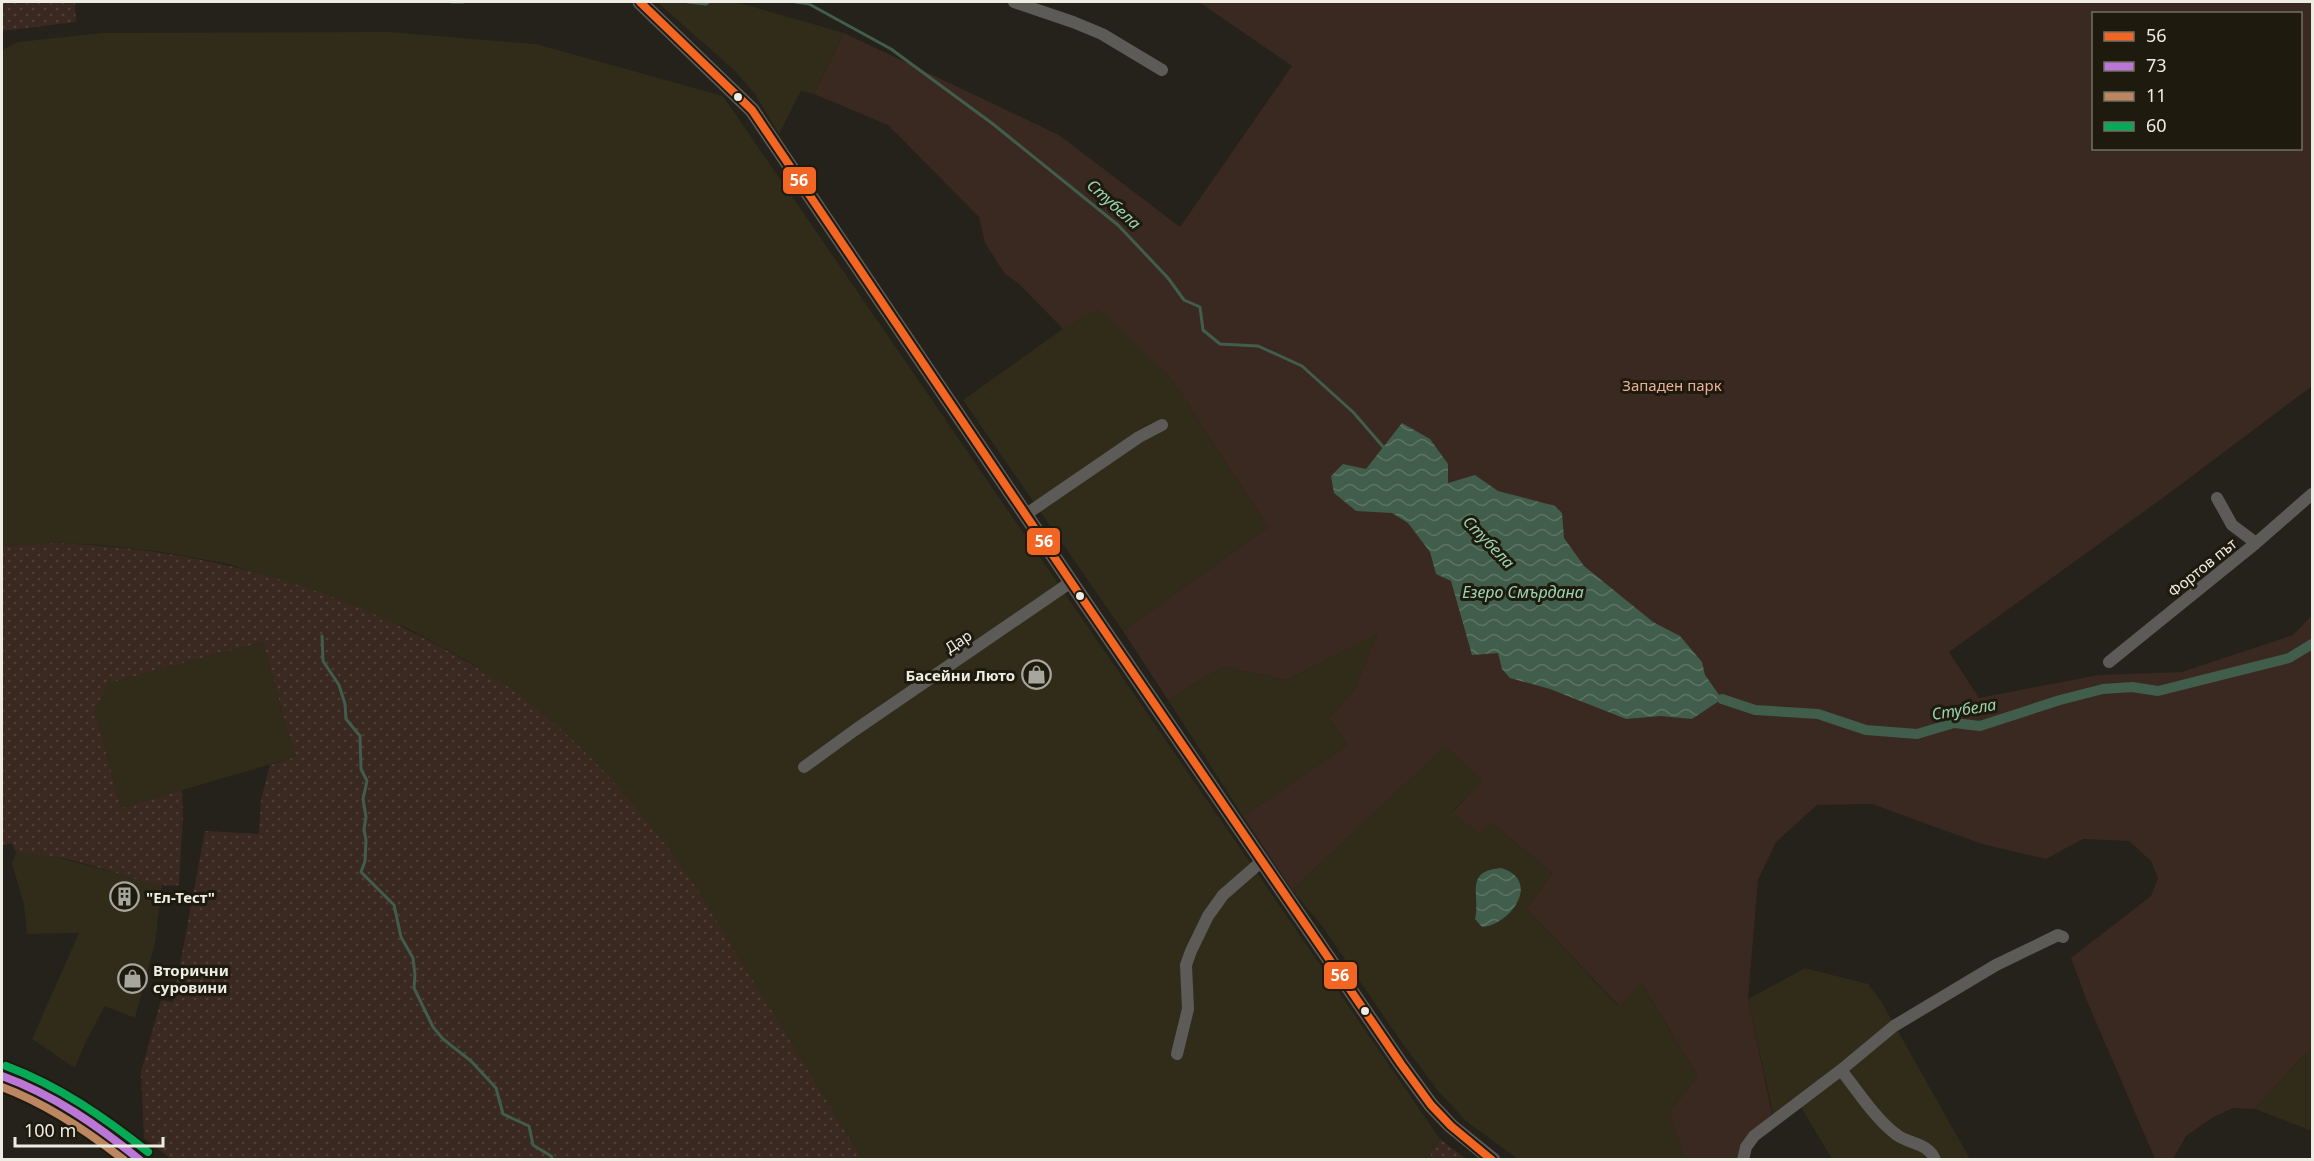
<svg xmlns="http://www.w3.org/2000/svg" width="2314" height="1161" viewBox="0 0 2314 1161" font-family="'Noto Sans',sans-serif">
<defs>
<pattern id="grass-dots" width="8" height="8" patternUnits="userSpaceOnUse" patternTransform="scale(1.5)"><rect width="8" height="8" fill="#3a2921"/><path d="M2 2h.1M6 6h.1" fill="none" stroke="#4d3e36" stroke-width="1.8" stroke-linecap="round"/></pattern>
<pattern id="water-waves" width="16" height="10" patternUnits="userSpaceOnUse" patternTransform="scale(1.5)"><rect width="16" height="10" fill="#415d4b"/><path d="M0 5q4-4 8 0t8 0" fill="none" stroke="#5d7565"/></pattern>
</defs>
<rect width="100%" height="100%" fill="#24221a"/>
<path fill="#302c19" d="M 657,2 L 736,2 L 844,33 L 814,94 L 801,91 L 779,134 L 755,94 L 734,70 Z
M 389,32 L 536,44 L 723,96 L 1440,1139 L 1430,1151 L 1432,1159 L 862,1159 L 684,870 L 646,821 L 609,780 L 573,741 L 530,703 L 471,663 L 407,628 L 229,564 L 161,552 L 102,545 L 57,543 L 2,546 L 2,50 L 18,42 L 102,33 Z
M 1099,308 L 1173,381 L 1268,527 L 1123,631 L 963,400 L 1063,329 Z
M 1379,632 L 1354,690 L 1329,718 L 1348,745 L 1243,816 L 1168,700 L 1222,667 L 1287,680 Z
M 263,642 L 295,757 L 121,808 L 95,711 L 109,683 Z
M 1445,745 L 1483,780 L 1453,811 L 1492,823 L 1552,873 L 1527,909 L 1618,1006 L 1641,983 L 1698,1076 L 1669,1112 L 1685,1159 L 1518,1159 L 1467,1122 L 1438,1091 L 1400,1040 L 1322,926 L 1292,890 Z
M 37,852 L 162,885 L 155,943 L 135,1018 L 105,1006 L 86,1041 L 75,1068 L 32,1039 L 79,933 L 27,934 L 24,904 L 12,864 L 16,853 Z
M 1805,968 L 1868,984 L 1881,1001 L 1970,1159 L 1832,1159 L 1798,1102 L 1774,1119 L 1748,999 Z
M 2312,1046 L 2312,1131 L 2255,1109 Z"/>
<path fill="url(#grass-dots)" d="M 2,2 L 75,2 L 76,22 L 2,31 Z
M 57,543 C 195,549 317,580 439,646 C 470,663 502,681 530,703 C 587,748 642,811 684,870 C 704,897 720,928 738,957 C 780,1024 821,1092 862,1159 L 171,1159 L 144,1138 L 141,1072 L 161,1000 L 173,1002 L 205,831 L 259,834 L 261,800 L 270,765 L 295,757 L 263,642 L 109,683 L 95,711 L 121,808 L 182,790 L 183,815 L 179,885 C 159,888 139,880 120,874 C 86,864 52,852 16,853 L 12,843 L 2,846 L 2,546 Z
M 1440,1139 L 1466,1159 L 1432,1159 L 1430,1152 Z"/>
<path fill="#3a2921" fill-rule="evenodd" d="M 1199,2 L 2312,2 L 2312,386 L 2171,492 L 1949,652 L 1979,698 L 2098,675 L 2182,672 L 2293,635 L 2312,615 L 2312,1046 L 2255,1109 L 2233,1108 L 2212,1118 L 2186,1136 L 2173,1159 L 2155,1159 L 2087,1001 L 2071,958 L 2151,896 L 2158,878 L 2151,861 L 2129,841 L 2083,839 L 2046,859 L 1982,844 L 1872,804 L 1817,805 L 1776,842 L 1758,880 L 1748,999 L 1772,1114 L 1751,1134 L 1739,1159 L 1685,1159 L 1669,1112 L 1698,1076 L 1641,983 L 1619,1006 L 1527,909 L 1552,873 L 1492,823 L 1479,834 L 1453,812 L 1482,780 L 1445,746 L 1292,890 L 1243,816 L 1348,745 L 1329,718 L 1354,690 L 1378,633 L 1287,680 L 1222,667 L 1168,700 L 1123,631 L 1268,527 L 1173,381 L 1099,309 L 1063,329 L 1018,283 L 1005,274 L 985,243 L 979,217 L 888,125 L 814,94 L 844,33 L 1059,135 L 1180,227 L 1292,66 ZM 2094,14 L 2300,14 L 2300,148 L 2094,148 Z"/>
<path fill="url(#water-waves)" d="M 1402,423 L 1430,439 L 1448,464 L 1448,483 L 1475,475 L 1498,491 L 1555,506 L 1562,513 L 1564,538 L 1584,566 L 1653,622 L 1680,636 L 1702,662 L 1705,675 L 1722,699 L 1692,719 L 1660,716 L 1626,719 L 1550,689 L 1510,678 L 1502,669 L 1498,653 L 1472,655 L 1451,581 L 1436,574 L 1430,552 L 1408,523 L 1392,513 L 1356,511 L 1334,493 L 1331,476 L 1343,464 L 1366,469 Z
M 1501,868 C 1542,880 1511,925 1482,927 L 1475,919 C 1481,896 1463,871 1501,868 Z"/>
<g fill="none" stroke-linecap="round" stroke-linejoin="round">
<path stroke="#415d4b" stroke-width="3" d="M 452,2 L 463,2
M 688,2 L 706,4 L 709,2
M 796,2 L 809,4 L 891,49 L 993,124 L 1118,225 L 1168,278 L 1184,300 L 1200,307 L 1203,330 L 1220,344 L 1258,346 L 1302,366 L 1353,412 L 1385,449
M 322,636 L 323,661 L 339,685 L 345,704 L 346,719 L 360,736 L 361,769 L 367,781 L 363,799 L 366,817 L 364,829 L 366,840 L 365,861 L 361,872 L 394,905 L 401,937 L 413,958 L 415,975 L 414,988 L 433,1027 L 443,1039 L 471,1061 L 496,1088 L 503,1114 L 529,1126 L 533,1145 L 551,1156 L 553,1160"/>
<path stroke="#415d4b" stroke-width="10" d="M 1722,699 L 1755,710 L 1818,714 L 1866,730 L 1917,734 L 1954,723 L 1980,726 L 2060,700 L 2103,689 L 2132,687 L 2158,691 L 2289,658 L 2312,644"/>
<path stroke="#5d5b58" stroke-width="12" d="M 1014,2 L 1073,22 L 1102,34 L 1162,70
M 2217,498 L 2232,525 L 2256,543
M 1025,515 L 1139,437 L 1162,425
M 2109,662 L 2256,543 L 2312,494
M 804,767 L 855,730 L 1071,582
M 1177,1054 L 1188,1009 L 1186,965 L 1191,951 L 1208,916 L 1223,895 L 1262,861
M 1841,1070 C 1857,1090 1876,1120 1897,1135 C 1909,1144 1929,1143 1935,1160
M 1743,1160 L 1746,1147 L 1754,1136 L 1841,1070 L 1894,1026 L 1996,965 L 2058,935 L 2063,937"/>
<path stroke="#5d5b58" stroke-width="15" d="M 640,2 L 752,110 L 1071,582 L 1401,1064 L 1431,1105 L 1451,1126 L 1493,1160
M 2,1076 C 54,1093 98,1125 141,1160"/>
<defs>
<path id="bus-1" d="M 640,2 L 752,110 L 1071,582 L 1401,1064 L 1431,1105 L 1451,1126 L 1492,1160"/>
<path id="bus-2" d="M 2,1076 C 54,1095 97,1125 140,1160"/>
<path id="bus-3" d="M 2,1087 C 47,1104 86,1130 124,1160"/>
<path id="bus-4" d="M 6,1066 C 59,1086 104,1117 148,1152"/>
</defs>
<use href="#bus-1" stroke="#1e1b0e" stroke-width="12"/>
<use href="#bus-2" stroke="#1e1b0e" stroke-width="12"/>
<use href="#bus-3" stroke="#1e1b0e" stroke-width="12"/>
<use href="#bus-4" stroke="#1e1b0e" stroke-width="12"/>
<use href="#bus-1" stroke="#f26522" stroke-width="8"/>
<use href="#bus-2" stroke="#ba77d6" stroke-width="8"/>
<use href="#bus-3" stroke="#bb8660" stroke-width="8"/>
<use href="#bus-4" stroke="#06aa56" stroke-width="8"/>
</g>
<defs>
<symbol id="shop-ring" viewBox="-11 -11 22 22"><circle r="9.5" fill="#1e1b0e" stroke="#a7a69d" stroke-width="1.5"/><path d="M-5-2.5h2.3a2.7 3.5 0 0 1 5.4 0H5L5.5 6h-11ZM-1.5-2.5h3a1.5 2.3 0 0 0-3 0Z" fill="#a7a69d"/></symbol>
<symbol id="building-ring" viewBox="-11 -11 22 22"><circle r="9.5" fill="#1e1b0e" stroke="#a7a69d" stroke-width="1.5"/><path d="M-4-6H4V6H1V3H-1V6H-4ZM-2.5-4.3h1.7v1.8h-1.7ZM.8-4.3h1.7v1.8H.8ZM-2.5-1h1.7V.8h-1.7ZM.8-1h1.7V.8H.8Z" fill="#a7a69d"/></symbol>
</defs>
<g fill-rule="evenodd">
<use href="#shop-ring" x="1020" y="658" width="33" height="33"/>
<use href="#building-ring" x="108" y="880" width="33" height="33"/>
<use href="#shop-ring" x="116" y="962" width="33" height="33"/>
</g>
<g fill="#eeede4" stroke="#1e1b0e" stroke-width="2">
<circle cx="738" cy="97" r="5"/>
<circle cx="1080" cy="596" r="5"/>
<circle cx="1365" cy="1011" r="5"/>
</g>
<g text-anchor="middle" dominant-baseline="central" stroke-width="6" stroke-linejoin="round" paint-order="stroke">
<g font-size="15" fill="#ebae97" stroke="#1e1b0e">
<text x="1672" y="385">Западен парк</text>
</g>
<g font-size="15" fill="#eeede4" stroke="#1e1b0e">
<text transform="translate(2202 567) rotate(-39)">Фортов път</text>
<text transform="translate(958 641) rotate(-34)">Дар</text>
</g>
<g font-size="15" font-weight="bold" fill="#eeede4" stroke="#1e1b0e" text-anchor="start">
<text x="1015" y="675" text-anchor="end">Басейни Люто</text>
<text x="146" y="897">"Ел-Тест"</text>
<text x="153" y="970">Вторични<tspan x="153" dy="17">суровини</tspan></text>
</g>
<g font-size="16" font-style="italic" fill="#9bd5b1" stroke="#1e1b0e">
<text transform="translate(1114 204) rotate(42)">Стубела</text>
<text transform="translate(1489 542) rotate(46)">Стубела</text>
<text x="1523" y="592">Езеро Смърдана</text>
<text transform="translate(1964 709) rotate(-9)">Стубела</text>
</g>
</g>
<g stroke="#1e1b0e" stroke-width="2">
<rect x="782" y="166" width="35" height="29" rx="6" fill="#f26522"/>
<rect x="1026" y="527" width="35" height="29" rx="6" fill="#f26522"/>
<rect x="1323" y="961" width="35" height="29" rx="6" fill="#f26522"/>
</g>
<g font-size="16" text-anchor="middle" font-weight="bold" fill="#fff">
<text x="799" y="186">56</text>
<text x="1044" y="547">56</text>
<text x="1340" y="981">56</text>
</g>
<rect width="2314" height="1161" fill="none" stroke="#eeede4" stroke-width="6"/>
<rect x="2092" y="12" width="210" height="138" fill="#1e1b0e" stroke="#716f64" stroke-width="1.5"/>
<rect x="2104" y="32" width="30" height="9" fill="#f26522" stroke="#716f64" stroke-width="1.5"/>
<text x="2146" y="42" font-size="18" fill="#eeede4">56</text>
<rect x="2104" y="62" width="30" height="9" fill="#ba77d6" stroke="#716f64" stroke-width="1.5"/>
<text x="2146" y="72" font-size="18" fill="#eeede4">73</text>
<rect x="2104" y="92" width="30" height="9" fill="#bb8660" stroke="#716f64" stroke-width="1.5"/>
<text x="2146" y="102" font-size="18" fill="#eeede4">11</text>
<rect x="2104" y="122" width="30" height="9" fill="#06aa56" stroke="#716f64" stroke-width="1.5"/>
<text x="2146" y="132" font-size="18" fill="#eeede4">60</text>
<path d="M15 1137v9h148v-9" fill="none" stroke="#eeede4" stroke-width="3"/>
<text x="24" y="1137" font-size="18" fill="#eeede4" stroke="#1e1b0e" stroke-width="4.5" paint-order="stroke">100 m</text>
</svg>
